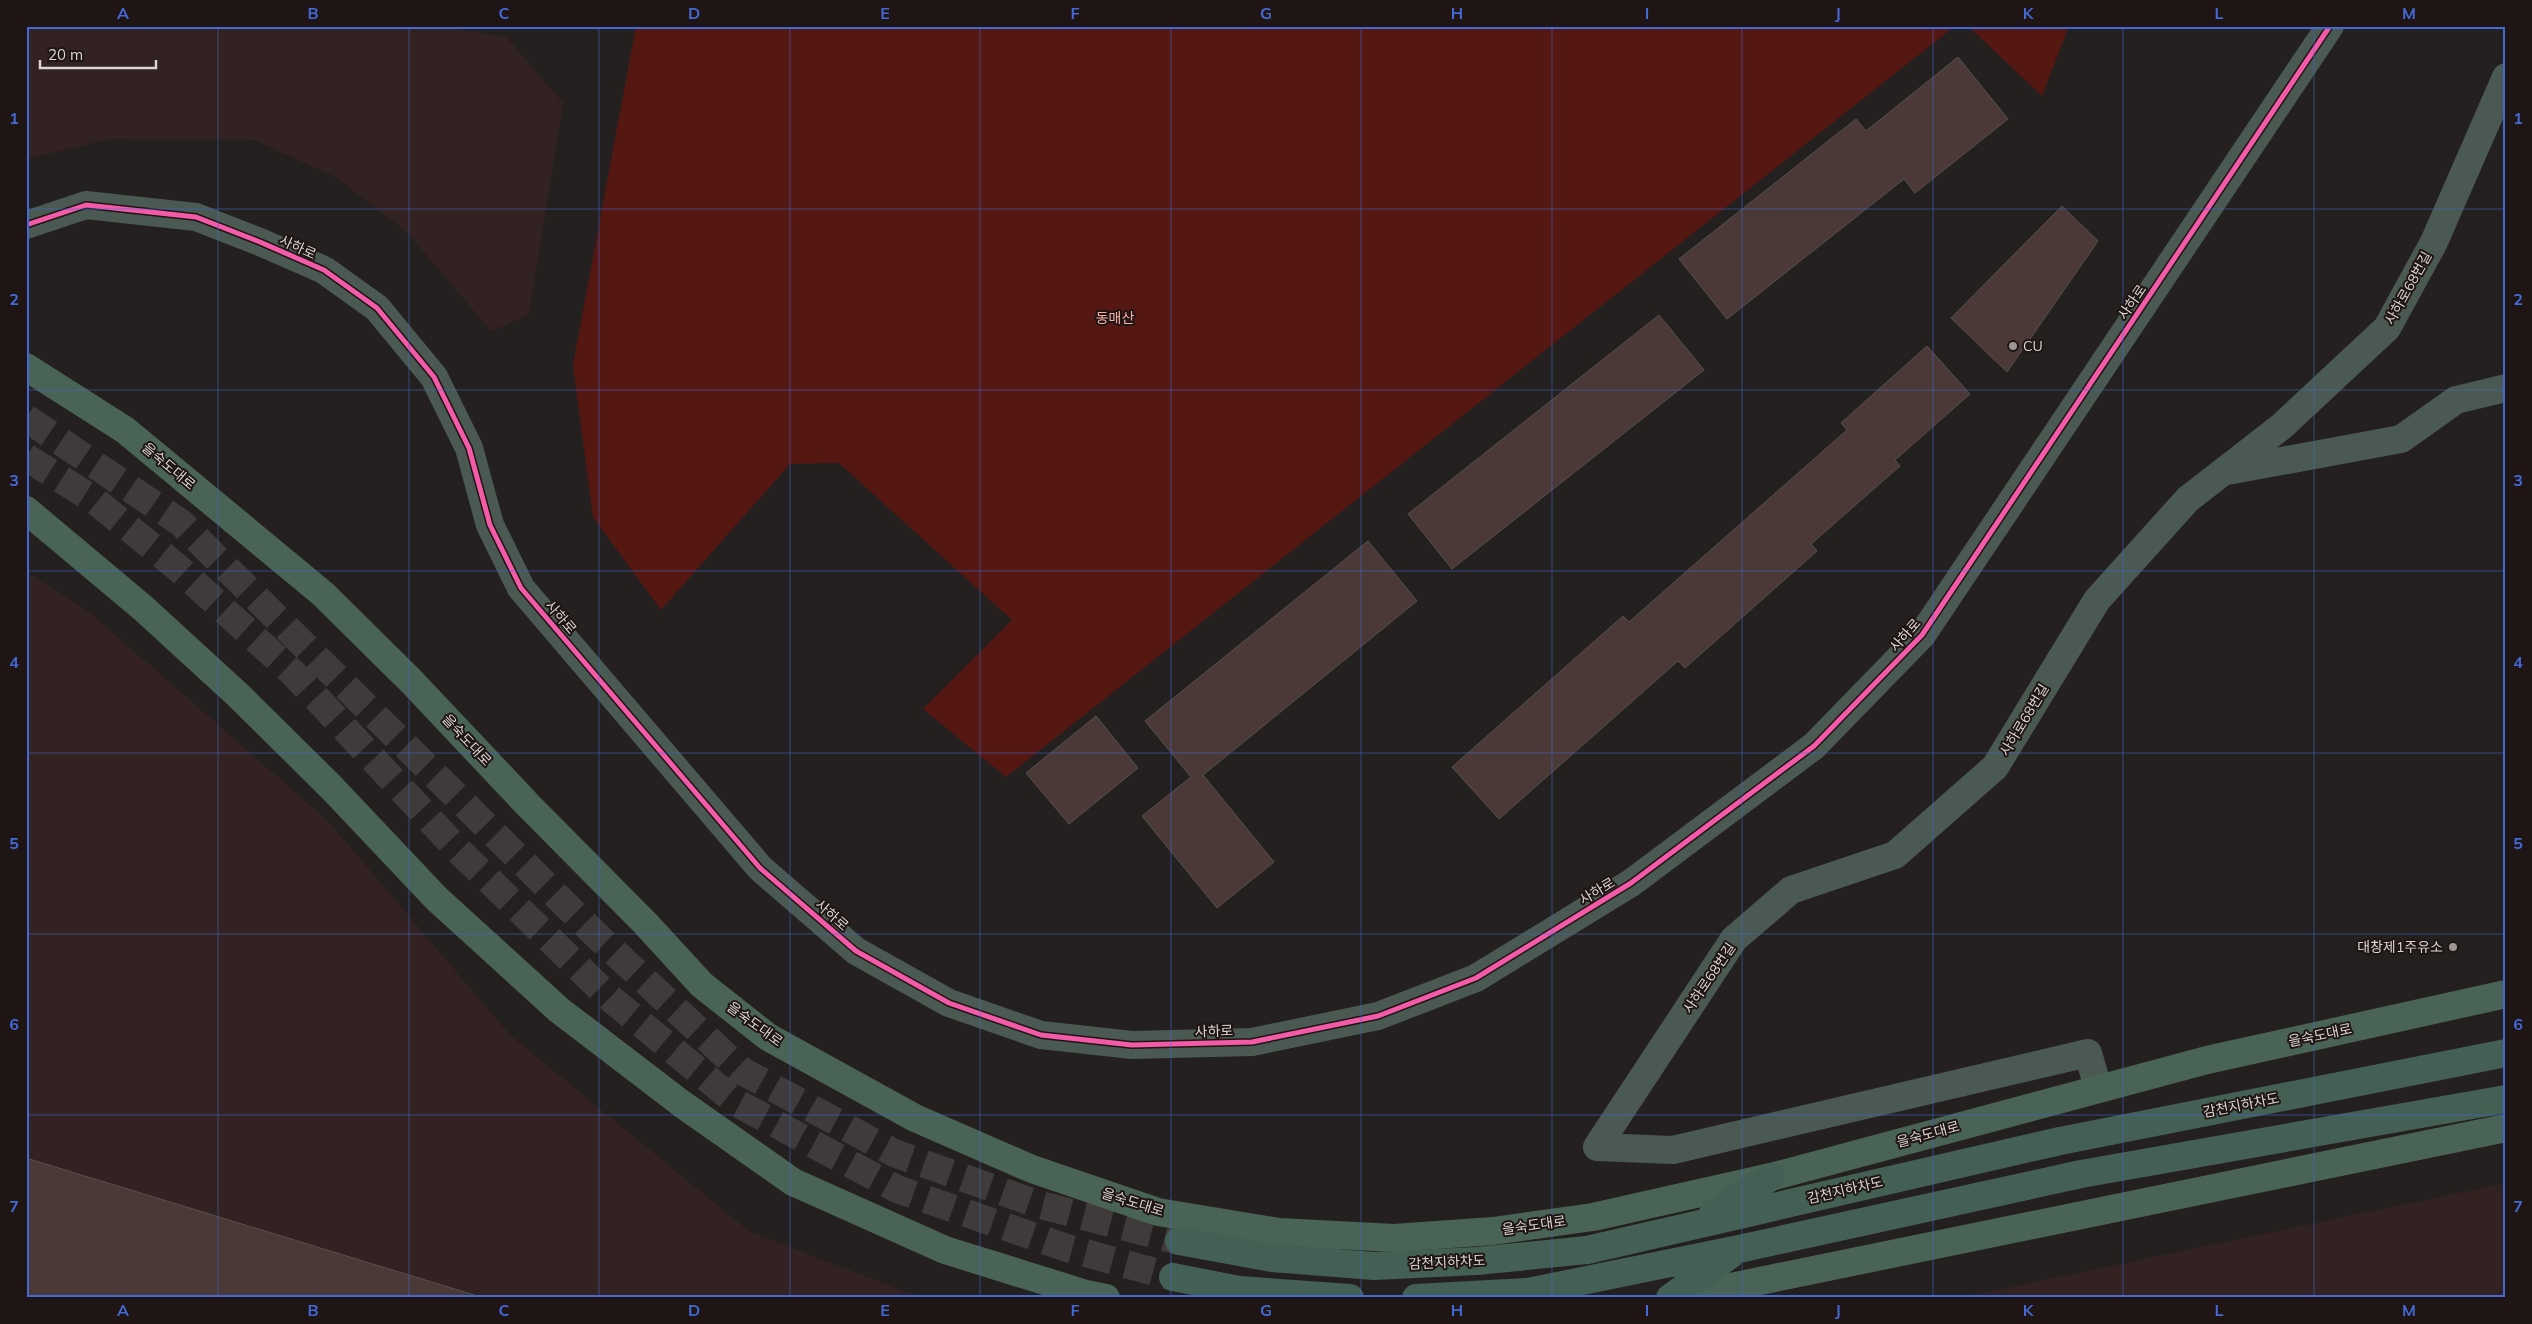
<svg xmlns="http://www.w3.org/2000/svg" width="2532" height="1324" viewBox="0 0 2532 1324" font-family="Mulish,'Noto Sans KR',sans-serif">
<rect width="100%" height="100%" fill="#252020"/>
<path fill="#322322" d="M 26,26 L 439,26 L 506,37 L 563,103 L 529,315 L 491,331 L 407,232 L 334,176 L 254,140 L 110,139 L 26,159 Z
M 26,572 L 89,612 L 328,821 L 510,1035 L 750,1232 L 922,1298 L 26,1298 Z
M 2506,1183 L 2506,1298 L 1959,1298 Z"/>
<path fill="#541712" d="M 636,26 L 1955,26 L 1006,777 L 923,709 L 1012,620 L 839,463 L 790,464 L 661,610 L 593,517 L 573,365 Z
M 1968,26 L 2069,26 L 2042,96 Z"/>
<path fill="#4b3937" stroke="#555151" d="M 1958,57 L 2008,119 L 1915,193 L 1904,179 L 1727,319 L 1679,259 L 1856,119 L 1866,131 Z
M 2062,206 L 2098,241 L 2007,372 L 1951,318 Z
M 1659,315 L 1704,370 L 1452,569 L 1408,514 Z
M 1927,346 L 1970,394 L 1895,460 L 1900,466 L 1811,544 L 1817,551 L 1685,668 L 1678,661 L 1499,819 L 1452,767 L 1623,616 L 1629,622 L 1847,430 L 1841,423 Z
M 1368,541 L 1417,601 L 1203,775 L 1274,862 L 1217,908 L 1142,816 L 1191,777 L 1145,721 Z
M 1096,716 L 1138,768 L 1069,824 L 1026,773 Z
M 26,1158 L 484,1298 L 26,1298 Z"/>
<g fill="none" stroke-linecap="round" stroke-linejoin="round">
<path stroke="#403b3b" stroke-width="28" stroke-dasharray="28 14" stroke-linecap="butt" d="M 26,418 L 181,523 L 595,934 L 742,1071 L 894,1153 L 1037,1204 L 1179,1241
M 26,457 L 94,500 L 177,567 L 294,674 L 458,850 L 610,998 L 737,1103 L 897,1189 L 1067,1248 L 1173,1277"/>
<path stroke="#4a5951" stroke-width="28" d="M 26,225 L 86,205 L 196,217 L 260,242 L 324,270 L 377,308 L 434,377 L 469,448 L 490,525 L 521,588 L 760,868 L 856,951 L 949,1003 L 1041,1035 L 1132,1045 L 1252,1042 L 1378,1016 L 1476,978 L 1631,883 L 1814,746 L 1922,635 L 2330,26
M 2227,471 L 2401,439 L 2456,400 L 2506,388
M 2098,1088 L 2088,1053 L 1673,1150 L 1597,1147 L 1734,939 L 1791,890 L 1895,855 L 1995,767 L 2097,600 L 2188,499 L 2282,426 L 2387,328 L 2434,242 L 2506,77"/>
<path stroke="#4a6357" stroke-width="28" d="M 26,367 L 125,430 L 323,594 L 412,682 L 529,806 L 646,924 L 702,985 L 768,1037 L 915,1118 L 1032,1169 L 1158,1212 L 1279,1232 L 1394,1238 L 1493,1231 L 1593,1217 L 1771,1177 L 2207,1060 L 2506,994
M 26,510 L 143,608 L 239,696 L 331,787 L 437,899 L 559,1010 L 682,1104 L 793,1182 L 945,1250 L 1086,1294 L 1106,1298
M 1677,1298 L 2506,1128"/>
<path stroke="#445f53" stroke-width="28" d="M 1713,1213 L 1771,1177
M 1179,1241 L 1272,1258 L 1374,1266 L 1477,1261 L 1587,1250 L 2060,1141 L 2506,1053
M 1173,1277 L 1239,1290 L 1350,1298
M 1416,1298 L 1528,1292 L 1739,1249 L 2081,1174 L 2506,1099
M 1670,1298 L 1730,1255"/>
<defs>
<path id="cycleway" d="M 26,225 L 86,205 L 196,217 L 260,242 L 324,270 L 377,308 L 434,377 L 469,448 L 490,525 L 521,588 L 760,868 L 856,951 L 949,1003 L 1041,1035 L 1132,1045 L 1252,1042 L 1378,1016 L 1476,978 L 1631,883 L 1814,746 L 1922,635 L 2330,26"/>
</defs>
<use href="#cycleway" stroke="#1e1514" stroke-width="8"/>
<use href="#cycleway" stroke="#f35aa7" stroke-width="5"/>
</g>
<path fill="none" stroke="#4369d7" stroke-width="1" stroke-opacity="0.55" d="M 218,26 L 218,1298M 409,26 L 409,1298M 599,26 L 599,1298M 790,26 L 790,1298M 980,26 L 980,1298M 1171,26 L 1171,1298M 1361,26 L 1361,1298M 1552,26 L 1552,1298M 1742,26 L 1742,1298M 1933,26 L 1933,1298M 2123,26 L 2123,1298M 2314,26 L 2314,1298M 26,209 L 2506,209M 26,390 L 2506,390M 26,571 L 2506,571M 26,753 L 2506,753M 26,934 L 2506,934M 26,1115 L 2506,1115"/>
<g fill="#9b9694" stroke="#1e1514" stroke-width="2">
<circle cx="2013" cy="346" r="5"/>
<circle cx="2453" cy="947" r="5"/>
</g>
<g text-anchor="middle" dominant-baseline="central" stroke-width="4" stroke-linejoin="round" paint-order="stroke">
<g font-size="14" fill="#dbd5d3" stroke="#1e1514">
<text transform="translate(298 247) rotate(24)">사하로</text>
<text transform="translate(2408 288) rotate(-61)">사하로68번길</text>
<text transform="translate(2132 302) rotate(-56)">사하로</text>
<text transform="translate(169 466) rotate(40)">을숙도대로</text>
<text transform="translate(561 617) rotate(49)">사하로</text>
<text transform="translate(1905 635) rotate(-49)">사하로</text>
<text transform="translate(2024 720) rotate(-59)">사하로68번길</text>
<text transform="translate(467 740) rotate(47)">을숙도대로</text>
<text transform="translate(1597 891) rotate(-31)">사하로</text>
<text transform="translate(832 915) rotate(41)">사하로</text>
<text transform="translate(1709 978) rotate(-56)">사하로68번길</text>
<text transform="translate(755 1024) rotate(36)">을숙도대로</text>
<text transform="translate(1214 1031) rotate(-2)">사하로</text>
<text transform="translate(2320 1035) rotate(-12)">을숙도대로</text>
<text transform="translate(2241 1105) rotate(-11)">감천지하차도</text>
<text transform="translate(1928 1134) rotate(-15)">을숙도대로</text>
<text transform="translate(1845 1190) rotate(-13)">감천지하차도</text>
<text transform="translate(1133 1202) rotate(17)">을숙도대로</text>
<text transform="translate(1534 1225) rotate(-8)">을숙도대로</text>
<text transform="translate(1447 1262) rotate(-3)">감천지하차도</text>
</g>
<g font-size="14" fill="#f7afa5" stroke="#1e1514">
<text x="1115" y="318">동매산</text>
</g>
<g font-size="14" fill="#dbd5d3" stroke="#1e1514" text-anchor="start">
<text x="2023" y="346">CU</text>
<text x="2443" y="947" text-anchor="end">대창제1주유소</text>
</g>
</g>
<rect width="2532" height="1324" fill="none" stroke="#1e1514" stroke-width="55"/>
<path d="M40 60v8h116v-8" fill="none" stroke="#dbd5d3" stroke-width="2.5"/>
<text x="48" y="60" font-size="15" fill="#dbd5d3" stroke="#1e1514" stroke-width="4" paint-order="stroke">20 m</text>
<rect x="28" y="28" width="2476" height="1268" fill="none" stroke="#4369d7" stroke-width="2"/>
<g font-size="16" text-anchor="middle" font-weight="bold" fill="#4369d7">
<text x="123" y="19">A</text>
<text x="313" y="19">B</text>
<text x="504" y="19">C</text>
<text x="694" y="19">D</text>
<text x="885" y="19">E</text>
<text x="1075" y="19">F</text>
<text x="1266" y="19">G</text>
<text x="1457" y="19">H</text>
<text x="1647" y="19">I</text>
<text x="1838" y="19">J</text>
<text x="2028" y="19">K</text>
<text x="2219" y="19">L</text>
<text x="2409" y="19">M</text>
<text x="14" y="124">1</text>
<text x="2518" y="124">1</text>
<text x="14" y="305">2</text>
<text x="2518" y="305">2</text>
<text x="14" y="486">3</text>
<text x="2518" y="486">3</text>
<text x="14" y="668">4</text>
<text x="2518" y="668">4</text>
<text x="14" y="849">5</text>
<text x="2518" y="849">5</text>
<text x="14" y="1030">6</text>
<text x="2518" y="1030">6</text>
<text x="14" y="1212">7</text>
<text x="2518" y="1212">7</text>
<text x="123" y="1316">A</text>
<text x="313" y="1316">B</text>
<text x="504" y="1316">C</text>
<text x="694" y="1316">D</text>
<text x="885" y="1316">E</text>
<text x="1075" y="1316">F</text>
<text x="1266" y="1316">G</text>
<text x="1457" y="1316">H</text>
<text x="1647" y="1316">I</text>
<text x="1838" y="1316">J</text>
<text x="2028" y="1316">K</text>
<text x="2219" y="1316">L</text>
<text x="2409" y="1316">M</text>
</g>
</svg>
